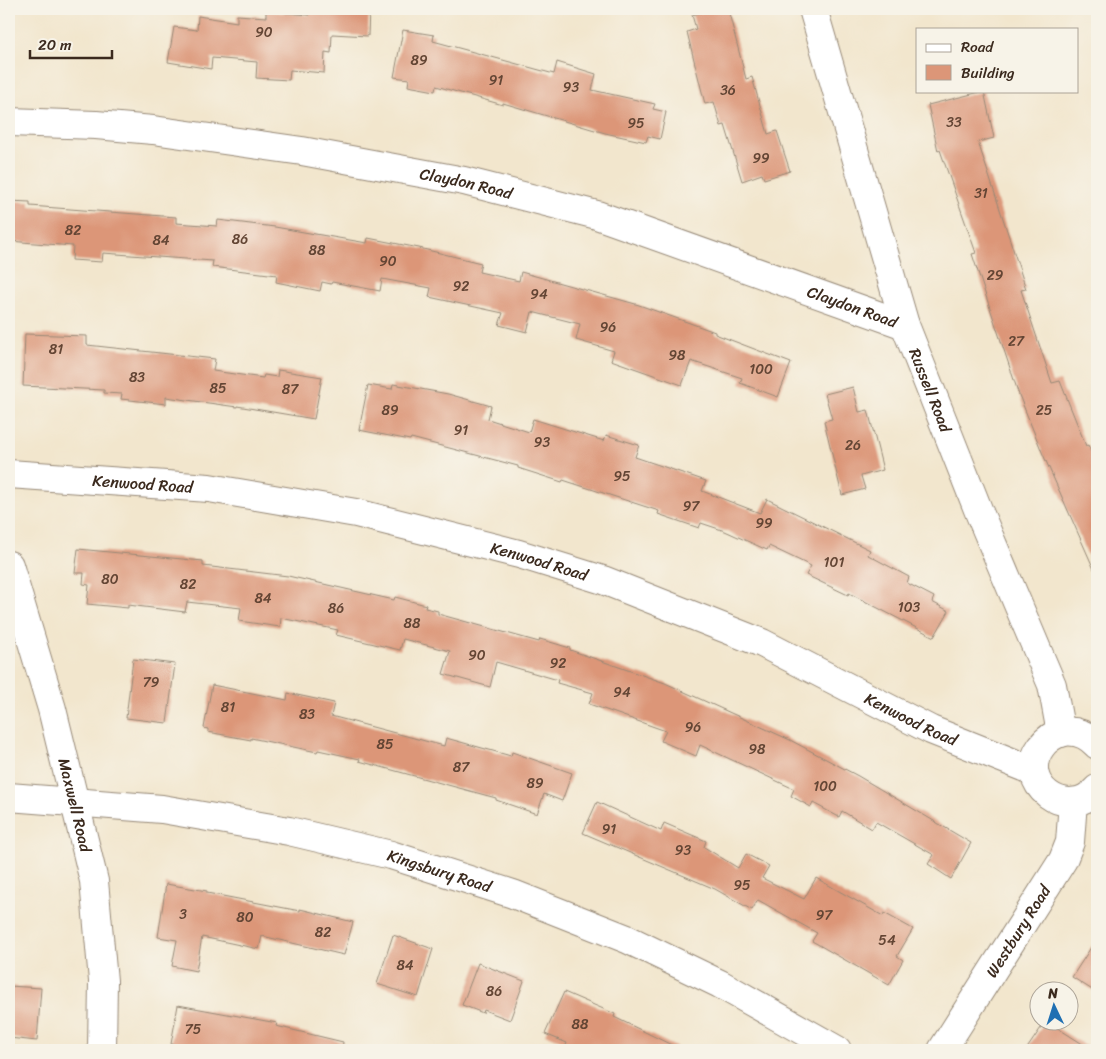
<svg xmlns="http://www.w3.org/2000/svg" width="1106" height="1059" viewBox="0 0 1106 1059" font-family="Sriracha,sans-serif">
<rect width="100%" height="100%" fill="#f7f3e8"/>
<filter id="ink" filterUnits="userSpaceOnUse"><feTurbulence type="fractalNoise" baseFrequency=".02" numOctaves="2"/><feDisplacementMap in="SourceGraphic" scale="10" xChannelSelector="R" yChannelSelector="G"/><feConvolveMatrix kernelMatrix="1 2 1 2 8 2 1 2 1" color-interpolation-filters="sRGB"/></filter>
<filter id="wash" filterUnits="userSpaceOnUse"><feTurbulence type="fractalNoise" baseFrequency=".0096" numOctaves="4" result="noise"/><feDisplacementMap in="SourceGraphic" scale="20" xChannelSelector="R" yChannelSelector="G"/><feGaussianBlur stdDeviation="1.12" result="paint"/><feColorMatrix in="noise" values="0 0 0 0 0 0 0 0 0 0 0 0 0 0 0 0 0 1.4 0 .05"/><feComposite in="paint" operator="in"/></filter>
<g filter="url(#wash)">
<rect width="100%" height="100%" fill="#f2e6cd"/>
<g id="blocks">
<path fill="#dc9678" d="M 309,9 L 369,9 L 368,36 L 332,34 L 331,53 L 325,52 L 324,73 L 290,70 L 289,80 L 256,78 L 257,62 L 212,58 L 211,69 L 168,62 L 174,27 L 197,30 L 198,16 L 237,22 L 237,15 L 266,17 L 266,11 L 309,15 Z
M 714,9 L 728,9 L 746,79 L 752,77 L 768,134 L 777,131 L 790,171 L 764,179 L 762,174 L 742,181 L 725,125 L 721,126 L 714,102 L 705,104 L 687,32 L 696,29 L 692,15 Z
M 403,30 L 434,35 L 433,41 L 554,74 L 557,62 L 596,74 L 592,90 L 655,104 L 653,109 L 666,112 L 660,139 L 648,136 L 646,142 L 605,133 L 503,103 L 503,105 L 436,86 L 435,91 L 408,86 L 409,79 L 394,77 Z
M 984,91 L 994,138 L 978,142 L 1026,289 L 1021,290 L 1052,383 L 1060,381 L 1086,446 L 1088,445 L 1097,465 L 1097,576 L 1042,452 L 1019,395 L 972,254 L 976,253 L 940,150 L 938,151 L 928,105 Z
M 9,201 L 30,202 L 30,206 L 176,217 L 176,223 L 217,226 L 218,220 L 275,227 L 367,243 L 368,238 L 419,248 L 481,263 L 479,272 L 519,281 L 521,272 L 639,305 L 715,332 L 715,334 L 791,363 L 778,397 L 740,383 L 742,378 L 691,361 L 682,385 L 611,360 L 614,351 L 576,340 L 580,324 L 532,312 L 527,332 L 499,325 L 503,313 L 429,297 L 431,288 L 382,279 L 380,291 L 332,282 L 331,284 L 322,282 L 320,291 L 276,282 L 277,275 L 212,267 L 213,261 L 103,253 L 102,262 L 72,260 L 73,246 L 9,241 Z
M 25,334 L 87,336 L 87,345 L 215,359 L 213,371 L 263,378 L 264,375 L 277,377 L 278,370 L 322,377 L 314,419 L 237,406 L 237,407 L 166,397 L 166,404 L 121,399 L 122,394 L 104,393 L 104,390 L 23,386 Z
M 393,384 L 448,394 L 491,406 L 488,419 L 529,432 L 533,419 L 604,441 L 606,435 L 639,445 L 635,457 L 706,481 L 702,491 L 760,513 L 767,499 L 870,550 L 868,555 L 909,577 L 907,583 L 934,597 L 932,602 L 949,611 L 934,637 L 849,593 L 848,595 L 806,575 L 811,566 L 769,546 L 767,550 L 725,531 L 701,523 L 699,528 L 658,514 L 659,511 L 563,480 L 562,482 L 518,468 L 518,466 L 411,438 L 410,440 L 359,430 L 368,385 L 392,389 Z
M 853,387 L 859,412 L 868,410 L 883,470 L 861,476 L 865,489 L 842,495 L 824,421 L 832,419 L 825,394 Z
M 78,549 L 203,561 L 203,566 L 288,576 L 394,600 L 395,597 L 426,605 L 425,608 L 438,611 L 438,614 L 539,642 L 540,639 L 570,648 L 570,650 L 665,683 L 790,740 L 858,776 L 971,843 L 951,879 L 928,864 L 934,855 L 876,822 L 872,829 L 842,811 L 839,817 L 813,803 L 811,807 L 791,796 L 794,789 L 700,745 L 696,756 L 661,741 L 666,731 L 589,704 L 593,693 L 557,683 L 558,680 L 496,662 L 490,687 L 443,674 L 450,651 L 403,639 L 400,650 L 336,635 L 338,630 L 281,618 L 280,627 L 239,621 L 241,608 L 187,602 L 185,612 L 128,605 L 128,608 L 87,604 L 89,585 L 83,584 L 84,573 L 75,573 Z
M 133,659 L 175,664 L 167,723 L 126,718 Z
M 212,685 L 287,700 L 288,693 L 334,703 L 331,716 L 444,746 L 446,738 L 511,756 L 512,752 L 572,773 L 562,801 L 544,794 L 537,814 L 496,800 L 496,798 L 359,761 L 360,759 L 318,750 L 317,752 L 251,738 L 251,740 L 208,732 L 208,729 L 204,728 Z
M 597,802 L 661,831 L 664,823 L 706,841 L 704,847 L 738,868 L 746,854 L 769,866 L 762,878 L 804,899 L 816,878 L 883,916 L 884,913 L 913,929 L 897,956 L 903,960 L 889,985 L 812,941 L 817,933 L 758,900 L 752,910 L 715,889 L 583,833 Z
M 166,884 L 207,891 L 207,893 L 300,911 L 300,909 L 353,922 L 344,955 L 262,936 L 259,949 L 202,937 L 196,971 L 172,966 L 177,940 L 158,937 Z
M 393,935 L 433,949 L 418,997 L 377,984 Z
M 1097,938 L 1097,993 L 1072,977 Z
M 478,963 L 524,981 L 510,1020 L 484,1010 L 483,1013 L 462,1005 Z
M 9,986 L 41,988 L 37,1041 L 9,1038 Z
M 564,992 L 615,1014 L 614,1017 L 682,1050 L 564,1050 L 567,1043 L 545,1034 Z
M 178,1005 L 277,1023 L 276,1026 L 343,1042 L 342,1050 L 211,1050 L 171,1044 Z
M 1045,1022 L 1048,1022 L 1092,1050 L 1026,1050 Z"/>
</g>
</g>
<g filter="url(#ink)">
<use href="#blocks" fill-opacity="0" stroke="#968876" stroke-width="1"/>
<g fill="none" stroke-linecap="round" stroke-linejoin="round">
<defs>
<g id="minor">
<path id="s1" d="M 813,9 L 905,325 L 979,512 L 1052,685 L 1061,733"/>
<path id="s2" d="M 9,122 L 96,125 L 153,130 L 302,151 L 464,181 L 597,215 L 905,325"/>
<path id="s3" d="M 9,474 L 209,488 L 356,513 L 519,554 L 603,580 L 762,643 L 931,730 L 1034,771"/>
<path id="s4" d="M 9,565 L 52,709 L 94,881 L 103,981 L 102,1050"/>
<path d="M 1097,745 C 1088,735 1076,730 1063,732 C 1054,734 1046,740 1041,747 C 1015,783 1067,823 1097,789"/>
<path id="s5" d="M 9,797 L 162,809 L 289,831 L 391,855 L 513,894 L 627,939 L 720,984 L 837,1050"/>
<path id="s6" d="M 942,1050 L 1063,860 L 1070,842 L 1073,802"/>
</g>
</defs>
<use href="#minor" stroke="#968876" stroke-width="30"/>
<use href="#minor" stroke="#fff" stroke-width="28"/>
</g>
</g>
<g text-anchor="middle" dominant-baseline="central" stroke-width="4" stroke-linejoin="round" paint-order="stroke">
<g font-size="14" fill="#634534">
<text x="264" y="32">90</text>
<text x="419" y="60">89</text>
<text x="496" y="80">91</text>
<text x="571" y="87">93</text>
<text x="728" y="90">36</text>
<text x="954" y="122">33</text>
<text x="636" y="123">95</text>
<text x="761" y="158">99</text>
<text x="981" y="193">31</text>
<text x="73" y="230">82</text>
<text x="240" y="239">86</text>
<text x="161" y="240">84</text>
<text x="317" y="250">88</text>
<text x="388" y="261">90</text>
<text x="995" y="275">29</text>
<text x="461" y="286">92</text>
<text x="539" y="294">94</text>
<text x="608" y="327">96</text>
<text x="1016" y="341">27</text>
<text x="56" y="349">81</text>
<text x="677" y="355">98</text>
<text x="761" y="369">100</text>
<text x="137" y="377">83</text>
<text x="218" y="388">85</text>
<text x="290" y="389">87</text>
<text x="390" y="410">89</text>
<text x="1044" y="410">25</text>
<text x="461" y="430">91</text>
<text x="542" y="442">93</text>
<text x="853" y="445">26</text>
<text x="622" y="476">95</text>
<text x="691" y="506">97</text>
<text x="764" y="523">99</text>
<text x="834" y="562">101</text>
<text x="110" y="579">80</text>
<text x="188" y="584">82</text>
<text x="263" y="598">84</text>
<text x="909" y="607">103</text>
<text x="336" y="608">86</text>
<text x="412" y="623">88</text>
<text x="477" y="655">90</text>
<text x="558" y="663">92</text>
<text x="151" y="682">79</text>
<text x="622" y="692">94</text>
<text x="228" y="707">81</text>
<text x="307" y="714">83</text>
<text x="693" y="727">96</text>
<text x="385" y="744">85</text>
<text x="757" y="749">98</text>
<text x="461" y="767">87</text>
<text x="535" y="783">89</text>
<text x="825" y="786">100</text>
<text x="609" y="829">91</text>
<text x="683" y="850">93</text>
<text x="742" y="885">95</text>
<text x="183" y="914">3</text>
<text x="824" y="915">97</text>
<text x="245" y="917">80</text>
<text x="323" y="932">82</text>
<text x="887" y="940">54</text>
<text x="405" y="965">84</text>
<text x="494" y="991">86</text>
<text x="580" y="1024">88</text>
<text x="193" y="1029">75</text>
</g>
<g font-size="16" fill="#3b2a1e" stroke="#f7f3e8">
<text stroke="none"><textPath href="#s2" startOffset="462">Claydon Road</textPath></text>
<text stroke="none"><textPath href="#s2" startOffset="868">Claydon Road</textPath></text>
<text stroke="none"><textPath href="#s1" startOffset="399">Russell Road</textPath></text>
<text stroke="none"><textPath href="#s3" startOffset="134">Kenwood Road</textPath></text>
<text stroke="none"><textPath href="#s3" startOffset="539">Kenwood Road</textPath></text>
<text stroke="none"><textPath href="#s3" startOffset="944">Kenwood Road</textPath></text>
<text stroke="none"><textPath href="#s4" startOffset="249">Maxwell Road</textPath></text>
<text stroke="none"><textPath href="#s5" startOffset="438">Kingsbury Road</textPath></text>
<text stroke="none"><textPath href="#s6" startOffset="141">Westbury Road</textPath></text>
</g>
</g>
<rect width="1106" height="1059" fill="none" stroke="#f7f3e8" stroke-width="30"/>
<rect x="916" y="28" width="162" height="65" fill="#f7f3e8" stroke="#aca397"/>
<rect x="926" y="44" width="25" height="8" fill="#ffffff" stroke="#aca397"/>
<text x="961" y="52" font-size="15" fill="#3b2a1e">Road</text>
<rect x="926" y="65" width="25" height="15" fill="#dc9678" stroke="#aca397"/>
<text x="961" y="78" font-size="15" fill="#3b2a1e">Building</text>
<g transform="translate(1054 1006) rotate(356)"><circle r="24" fill="#f7f3e8" stroke="#aca397"/>
<path d="M0-4L9 19L0 12L-9 19Z" fill="#1f6fb2"/>
<text y="-8" font-size="14" font-weight="bold" text-anchor="middle" fill="#3b2a1e">N</text>
</g>
<path d="M30 50v8h82v-8" fill="none" stroke="#3b2a1e" stroke-width="2.5"/>
<text x="38" y="50" font-size="15" fill="#3b2a1e" stroke="#f7f3e8" stroke-width="4" paint-order="stroke">20 m</text>
</svg>
